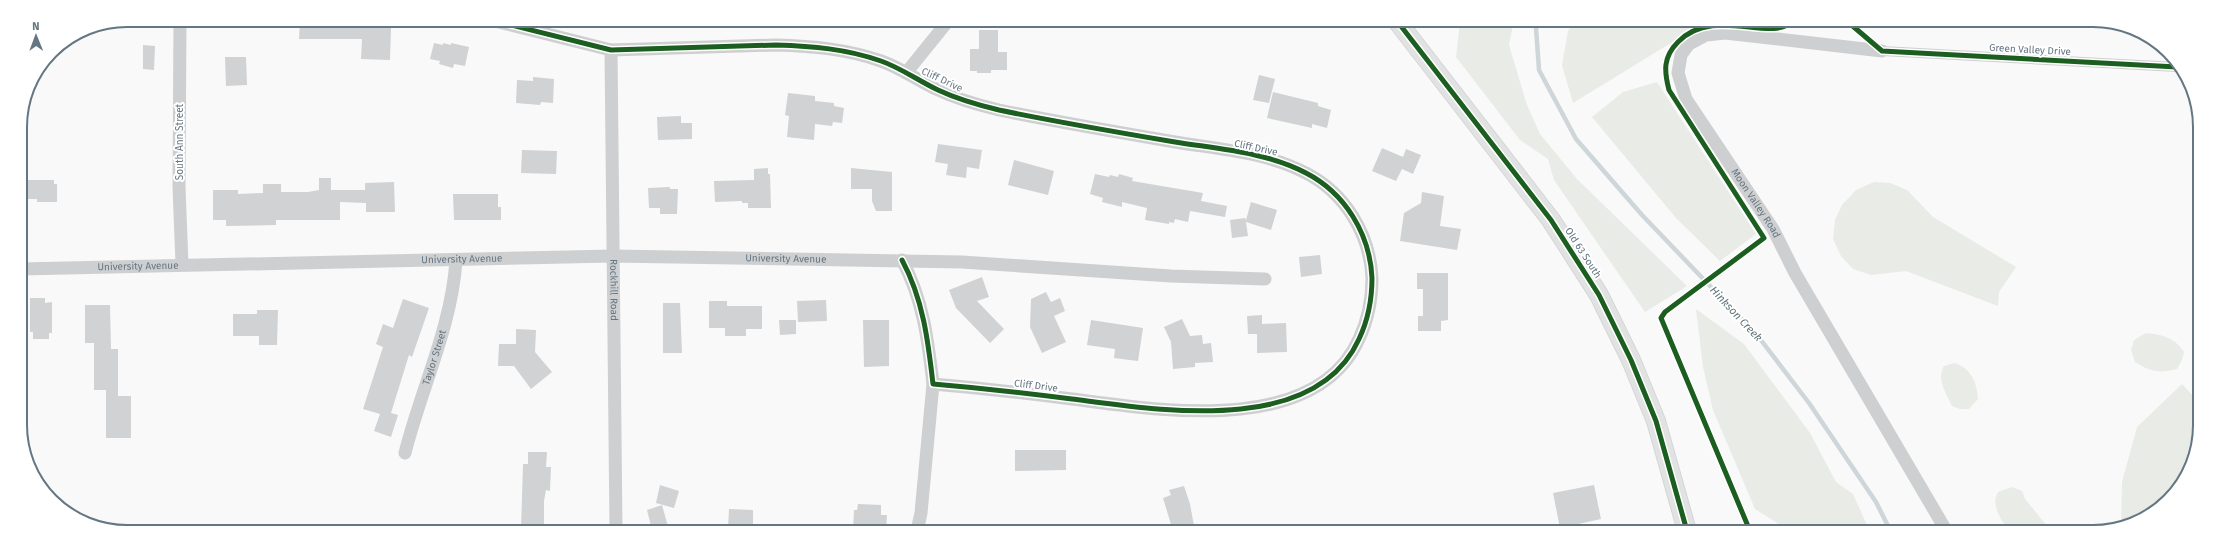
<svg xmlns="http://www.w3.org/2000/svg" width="2220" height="552" viewBox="0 0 2220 552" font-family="'Fira Sans',sans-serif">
<rect width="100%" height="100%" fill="#f9f9f9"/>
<path fill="#e8ebe6" d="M 1460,21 L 1514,21 L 1509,45 L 1527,105 L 1540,134 L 1577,179 L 1687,286 L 1645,312 L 1554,180 L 1548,159 L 1520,140 L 1456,57 Z
M 1573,22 L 1705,22 L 1573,103 L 1562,65 L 1568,31 Z
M 1657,82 L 1756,234 L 1720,261 L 1676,218 L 1592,117 L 1623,92 Z
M 1874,182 L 1890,183 L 1907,190 L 1933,217 L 2016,267 L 1999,292 L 1998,306 L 1906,271 L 1871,275 L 1853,269 L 1841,256 L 1833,239 L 1835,220 L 1842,205 L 1856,190 Z
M 1696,309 L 1744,344 L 1810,433 L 1836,482 L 1853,494 L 1870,532 L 1786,531 L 1785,528 L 1755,509 L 1713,410 L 1703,367 Z
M 2146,333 C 2163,335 2174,337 2184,352 L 2182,360 L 2177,369 C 2160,374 2149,371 2135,362 L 2131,350 L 2134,340 Z
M 1954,363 C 1971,368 1977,382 1978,399 L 1969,409 L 1960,409 L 1952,406 C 1946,393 1936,379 1944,366 Z
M 2182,384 L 2198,401 C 2198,415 2201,433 2198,447 C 2190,485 2158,518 2121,527 L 2122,482 L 2137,427 Z
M 2012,487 L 2022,491 L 2025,499 L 2052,532 L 2009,532 C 2002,520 1990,506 1998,492 Z"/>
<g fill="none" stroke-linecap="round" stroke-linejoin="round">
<path stroke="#ced6d9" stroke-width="4.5" d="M 1539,21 L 1536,28 L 1539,70 L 1576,139 L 1642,215 L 1757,335 L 1809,403 L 1876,502 L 1891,532"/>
</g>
<path fill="#d0d2d3" d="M 300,20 L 347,20 L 347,26 L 391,28 L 390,60 L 361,59 L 362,39 L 299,39 Z
M 979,30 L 998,30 L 998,52 L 1007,52 L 1007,70 L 991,70 L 991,73 L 977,73 L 977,71 L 970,71 L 970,49 L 979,49 Z
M 434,43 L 443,45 L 443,43 L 451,45 L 451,43 L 469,47 L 465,66 L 454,64 L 453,68 L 439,64 L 440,61 L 430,59 Z
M 143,45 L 155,46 L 154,70 L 143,69 Z
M 225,57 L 246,57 L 247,85 L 226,86 Z
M 1259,75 L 1275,79 L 1269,103 L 1253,100 Z
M 533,77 L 554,79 L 553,103 L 541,102 L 540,105 L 516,103 L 517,80 L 533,81 Z
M 1273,92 L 1318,103 L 1318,106 L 1331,110 L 1327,128 L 1312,124 L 1312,128 L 1267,118 Z
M 788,93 L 815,96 L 815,101 L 834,103 L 834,106 L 844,108 L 842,123 L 833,122 L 832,126 L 815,124 L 814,140 L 787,137 L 789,116 L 785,115 Z
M 681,116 L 681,123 L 692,123 L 692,139 L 658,140 L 657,117 Z
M 938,144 L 982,150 L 979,169 L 967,167 L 966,178 L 946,175 L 948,164 L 935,162 Z
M 1382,148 L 1403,157 L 1406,149 L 1421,155 L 1413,174 L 1402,169 L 1396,181 L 1372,171 Z
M 522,150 L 557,151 L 556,174 L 521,173 Z
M 1014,160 L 1054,171 L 1048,195 L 1008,185 Z
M 768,168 L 768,174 L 770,174 L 771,208 L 748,208 L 748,203 L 742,203 L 742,201 L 715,202 L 714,181 L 754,180 L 754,169 Z
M 851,168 L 892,172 L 892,211 L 876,211 L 872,201 L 872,189 L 851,189 Z
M 1095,174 L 1109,177 L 1110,175 L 1118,177 L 1119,174 L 1133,178 L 1132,181 L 1203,193 L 1201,201 L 1227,206 L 1225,217 L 1190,211 L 1188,222 L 1175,219 L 1174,223 L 1169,222 L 1169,224 L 1145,220 L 1147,208 L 1122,202 L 1122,207 L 1102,202 L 1103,198 L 1090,194 Z
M 319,178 L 331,178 L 331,190 L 365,190 L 365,183 L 394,182 L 395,212 L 366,212 L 366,203 L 340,202 L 340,220 L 276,220 L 276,225 L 226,226 L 226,220 L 213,220 L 213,190 L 238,190 L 238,194 L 263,193 L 263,184 L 281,184 L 281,192 L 308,192 L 319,190 Z
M 26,180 L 54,180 L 54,184 L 57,184 L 57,202 L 37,202 L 37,199 L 26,199 Z
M 670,187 L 670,189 L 678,189 L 677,214 L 660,214 L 660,208 L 649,208 L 648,188 Z
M 1422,192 L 1444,196 L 1440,226 L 1461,229 L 1457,250 L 1400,241 L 1404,213 L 1421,203 Z
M 453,194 L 498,194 L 498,207 L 501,207 L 501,220 L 454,220 Z
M 1251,202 L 1277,210 L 1271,230 L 1246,222 L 1248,236 L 1232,238 L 1230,220 L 1245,218 L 1246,220 Z
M 1320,255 L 1322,274 L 1301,277 L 1299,257 Z
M 1417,273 L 1448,273 L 1448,320 L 1441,321 L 1441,331 L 1418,331 L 1418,316 L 1423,316 L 1423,289 L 1417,289 Z
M 982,277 L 989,297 L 977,301 L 1004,329 L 990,343 L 956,308 L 949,290 Z
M 1046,292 L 1051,302 L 1060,298 L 1065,311 L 1054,316 L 1066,342 L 1042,353 L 1030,327 L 1031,299 Z
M 30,298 L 45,298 L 45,303 L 52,302 L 52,333 L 49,333 L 49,339 L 33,339 L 33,332 L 30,332 Z
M 403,299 L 429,308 L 412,357 L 409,355 L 391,413 L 398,415 L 391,437 L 374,431 L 380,414 L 363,409 L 383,347 L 376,344 L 383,324 L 393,328 Z
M 826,300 L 827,321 L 798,322 L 797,301 Z
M 709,301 L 727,301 L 727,306 L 762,306 L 762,329 L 746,329 L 746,336 L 725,336 L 725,328 L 709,328 Z
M 663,303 L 680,303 L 682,353 L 663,353 Z
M 85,305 L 110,305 L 111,349 L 118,349 L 118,396 L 131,396 L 131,438 L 106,438 L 106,390 L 94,390 L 94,343 L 85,343 Z
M 257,310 L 278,310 L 277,345 L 259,345 L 259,336 L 233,336 L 233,314 L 257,314 Z
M 1262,315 L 1262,324 L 1286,323 L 1287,352 L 1257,353 L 1257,334 L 1248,334 L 1247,316 Z
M 1182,319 L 1190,336 L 1202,335 L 1203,344 L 1211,343 L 1213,362 L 1195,363 L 1195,367 L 1173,369 L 1171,342 L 1164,327 Z
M 779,320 L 796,320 L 796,334 L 780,335 Z
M 863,320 L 889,320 L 889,366 L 864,367 Z
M 1091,320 L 1143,328 L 1138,361 L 1114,358 L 1115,349 L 1087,345 Z
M 516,329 L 536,330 L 535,352 L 552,372 L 531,389 L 514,366 L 498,366 L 499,344 L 516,344 Z
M 1015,450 L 1066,450 L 1066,470 L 1015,471 Z
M 528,452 L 547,452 L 546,467 L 551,467 L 550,491 L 546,490 L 544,501 L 544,530 L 521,530 L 523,464 L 528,464 Z
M 660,485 L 679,491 L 674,508 L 656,503 Z
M 1594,485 L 1601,519 L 1560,528 L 1553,493 Z
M 1184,486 L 1190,504 L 1195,531 L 1173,531 L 1163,498 L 1171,495 L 1169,490 Z
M 858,504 L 881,505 L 881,515 L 887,515 L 886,531 L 853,531 L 854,510 L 857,510 Z
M 662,505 L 669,530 L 652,530 L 647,510 Z
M 729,509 L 753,510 L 753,529 L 728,528 Z"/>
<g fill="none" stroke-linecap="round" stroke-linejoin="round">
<defs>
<path id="secondary" d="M 1397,21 L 1551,220 L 1599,295 L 1631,360 L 1656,421 L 1687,531"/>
</defs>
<use href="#secondary" stroke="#d5d6d7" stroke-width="20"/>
<path stroke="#cecfd0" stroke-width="10" d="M 1882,51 L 2177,67"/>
<g stroke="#cecfd0" stroke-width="13">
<path d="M 180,20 L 179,187 L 182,264"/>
<path d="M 491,20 L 611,50 L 776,45 C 812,46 847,49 881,61 C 901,68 919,81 938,90 C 957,99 978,105 999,110 C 1057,122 1116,132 1175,142 C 1218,149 1266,152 1306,173 C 1345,193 1370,234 1372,278 C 1372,299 1368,320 1359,339 C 1315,437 1158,410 1072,399 C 1026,393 980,388 933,384 C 928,340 923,299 902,260"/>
<path id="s1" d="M 611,50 L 616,530"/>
<path id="s2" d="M 1882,51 L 1725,33 L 1706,35 L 1689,44 L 1681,55 L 1678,73 L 1686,99 L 1773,229 L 1795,273 L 1947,532"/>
<path d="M 906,73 L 948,21"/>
<path id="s3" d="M 21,269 L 613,256 L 962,262 L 1171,276 L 1265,279"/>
<path id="s4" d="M 405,453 C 421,389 452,326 456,260"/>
<path d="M 917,531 L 921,513 L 933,384"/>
</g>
<use href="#secondary" stroke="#e1e2e2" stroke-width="18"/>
<defs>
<path id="cycleway" d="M 491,20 L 611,50 L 776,45 C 812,46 847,49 881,61 C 901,68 919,81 938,90 C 957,99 978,105 999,110 C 1057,122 1116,132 1175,142 C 1218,149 1266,152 1306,173 C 1345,193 1370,234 1372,278 C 1372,299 1368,320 1359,339 C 1315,437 1158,410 1072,399 C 1026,393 980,388 933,384 C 928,340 923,299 902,260
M 1397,21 L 1551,220 L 1599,295 L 1631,360 L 1656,421 L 1687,531
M 1848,22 L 1882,51 L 2177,67
M 1750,531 L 1661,318 L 1665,312 L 1764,238 L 1669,90 C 1664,71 1663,57 1678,42 C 1713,6 1770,42 1792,22"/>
</defs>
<use href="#cycleway" stroke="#fff" stroke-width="8"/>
<use href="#cycleway" stroke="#1b5e20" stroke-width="5"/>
</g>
<g text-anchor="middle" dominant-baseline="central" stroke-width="4" stroke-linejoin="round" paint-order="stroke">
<g font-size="10" fill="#657683" stroke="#fff">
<text transform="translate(2030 50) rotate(3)">Green Valley Drive</text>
<text transform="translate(942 80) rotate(25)">Cliff Drive</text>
<text transform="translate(180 142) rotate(-90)">South Ann Street</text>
<text transform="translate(1256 148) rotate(12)">Cliff Drive</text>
<text stroke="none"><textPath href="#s2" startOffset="381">Moon Valley Road</textPath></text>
<text transform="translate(1583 253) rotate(57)">Old 63 South</text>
<text stroke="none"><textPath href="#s3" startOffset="765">University Avenue</textPath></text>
<text stroke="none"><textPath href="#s3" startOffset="441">University Avenue</textPath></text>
<text stroke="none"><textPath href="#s3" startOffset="117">University Avenue</textPath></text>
<text stroke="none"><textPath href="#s1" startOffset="240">Rockhill Road</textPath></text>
<text stroke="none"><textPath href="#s4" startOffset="100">Taylor Street</textPath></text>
<text transform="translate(1036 386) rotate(7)">Cliff Drive</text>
</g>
<g font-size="11" font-style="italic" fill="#60757c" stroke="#fff">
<text transform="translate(1736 314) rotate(47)">Hinkson Creek</text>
</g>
</g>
<path d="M0 0H2220V552H0ZM127 27H2093A100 100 0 0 1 2193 127V425A100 100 0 0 1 2093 525H127A100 100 0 0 1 27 425V127A100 100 0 0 1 127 27Z" fill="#fff" fill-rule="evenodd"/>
<path fill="none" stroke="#657683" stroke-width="2" d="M127 27H2093A100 100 0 0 1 2193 127V425A100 100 0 0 1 2093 525H127A100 100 0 0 1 27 425V127A100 100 0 0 1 127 27Z"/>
<g transform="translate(36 36) rotate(359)" stroke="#ffffff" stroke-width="3" paint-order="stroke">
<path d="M0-3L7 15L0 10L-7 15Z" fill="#657683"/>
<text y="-6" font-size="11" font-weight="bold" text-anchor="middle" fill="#657683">N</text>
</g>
</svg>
